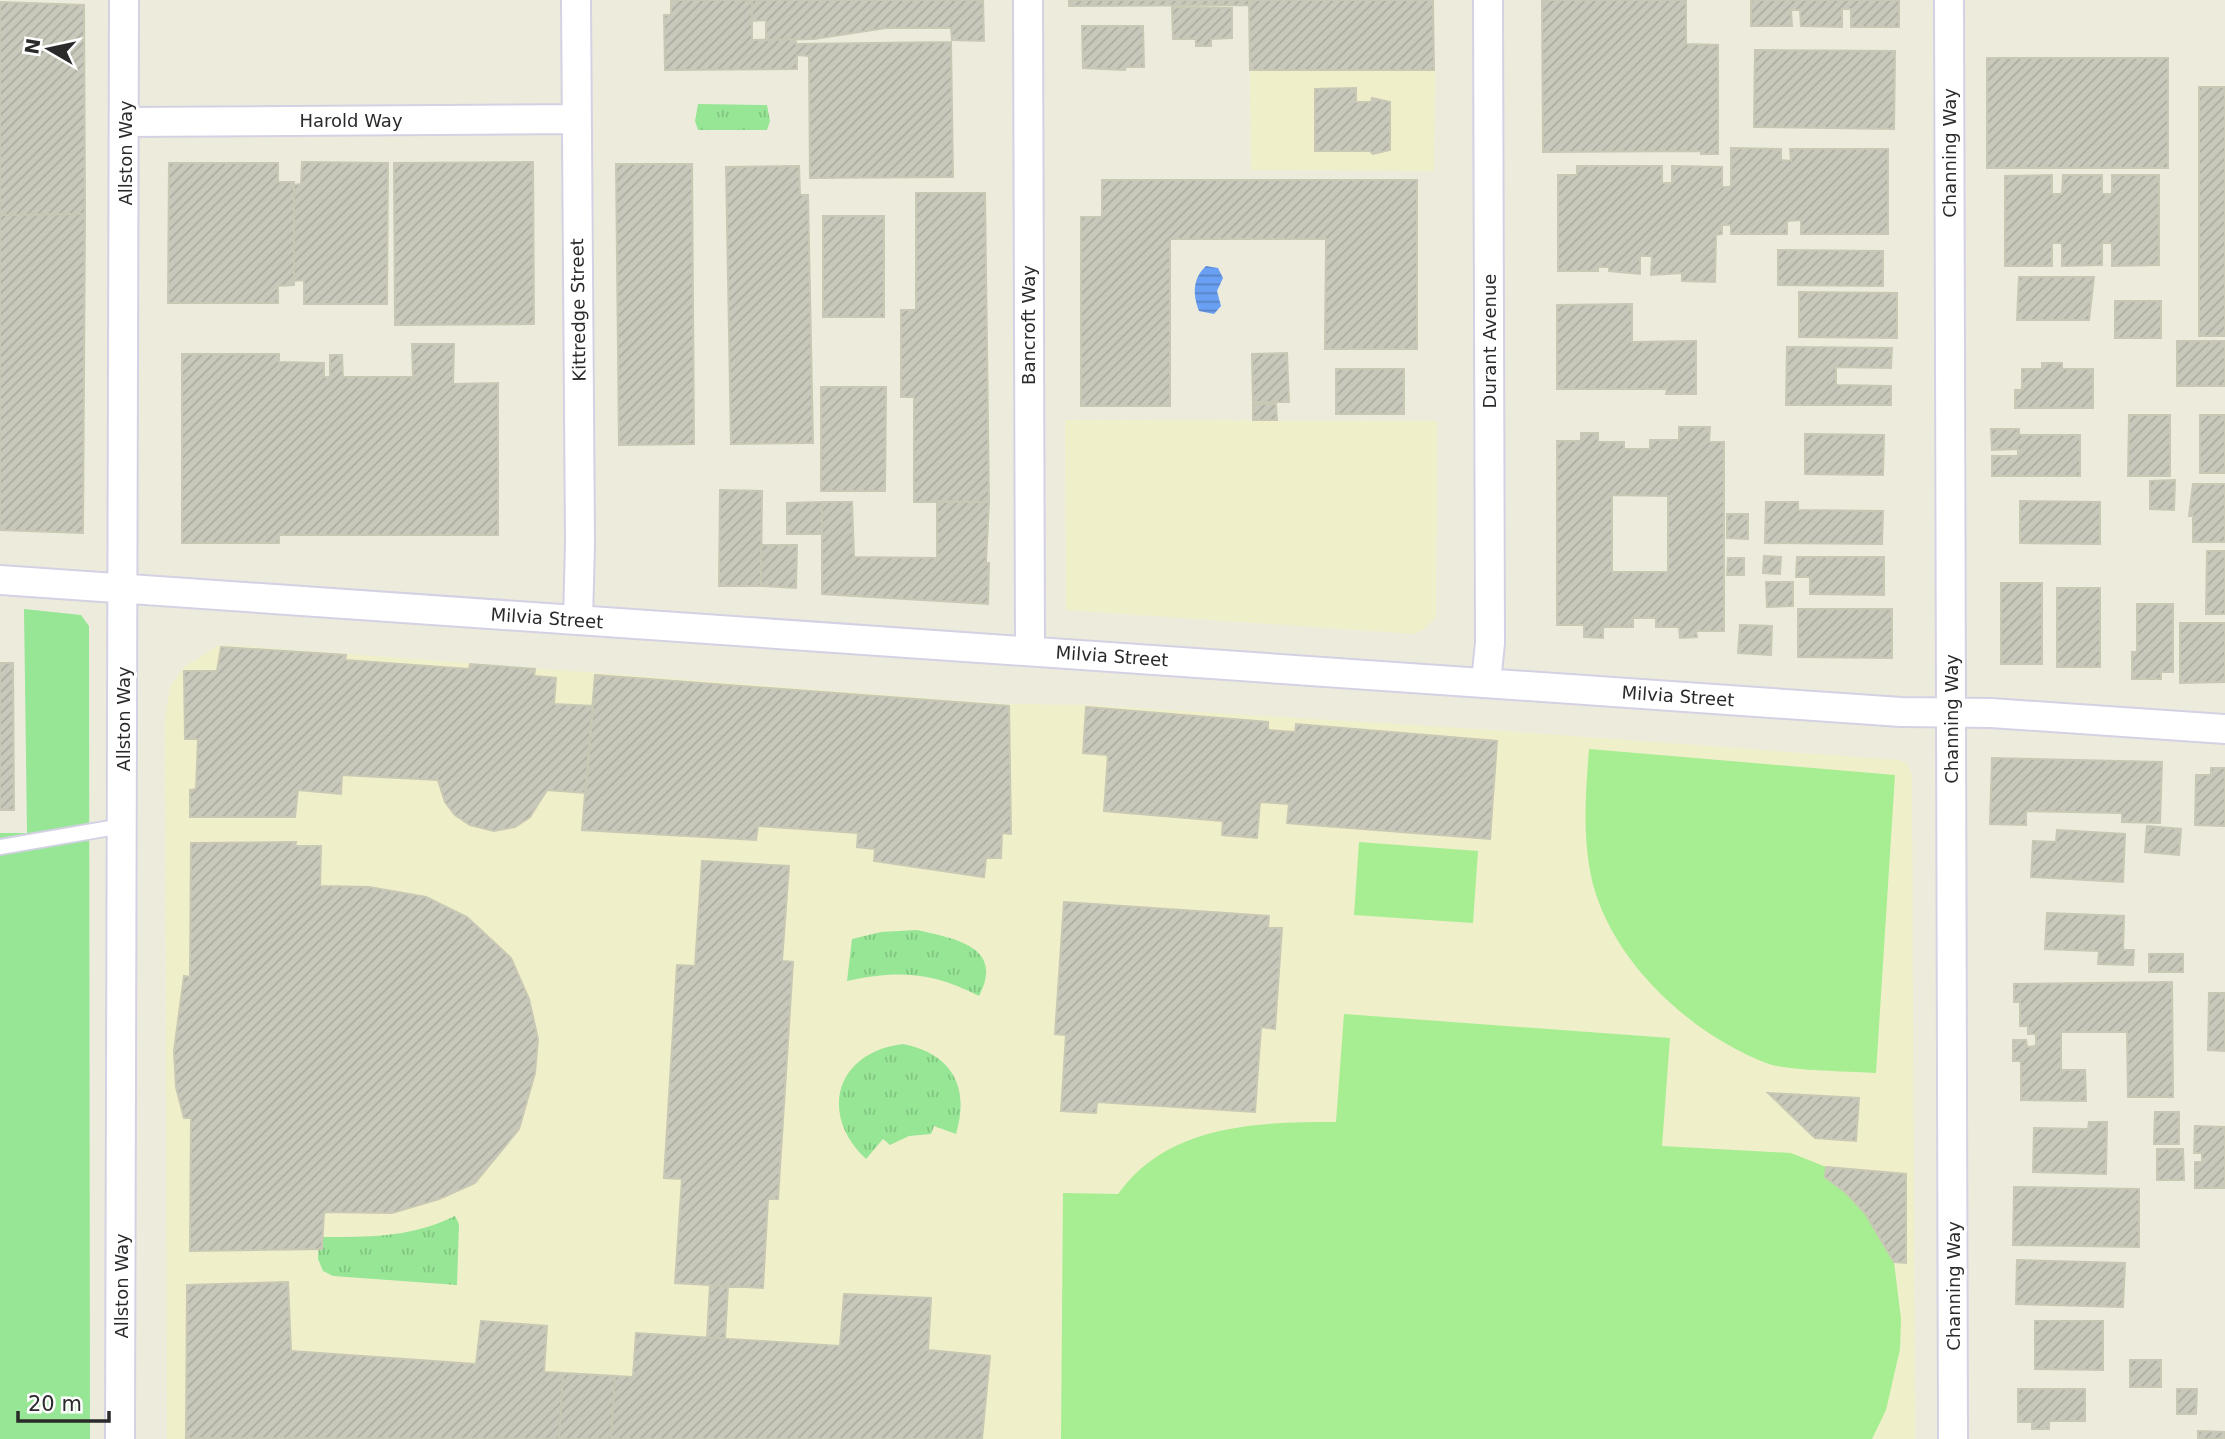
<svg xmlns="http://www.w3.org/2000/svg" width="2225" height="1439" viewBox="0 0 2225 1439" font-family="'DejaVu Sans',sans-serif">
<defs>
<pattern id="grass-tufts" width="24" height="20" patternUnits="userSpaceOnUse" patternTransform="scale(1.75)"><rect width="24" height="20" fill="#96e696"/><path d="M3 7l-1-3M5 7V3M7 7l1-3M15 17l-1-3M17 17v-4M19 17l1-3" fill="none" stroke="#81c581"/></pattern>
<pattern id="water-rules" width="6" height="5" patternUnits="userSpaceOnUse" patternTransform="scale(1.75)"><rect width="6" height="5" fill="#6aa0f4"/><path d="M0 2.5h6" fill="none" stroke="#5783c6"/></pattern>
<pattern id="building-hatch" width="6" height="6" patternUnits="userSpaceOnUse" patternTransform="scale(1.75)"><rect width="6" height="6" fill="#c8c8bb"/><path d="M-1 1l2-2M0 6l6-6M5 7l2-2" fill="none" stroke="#acaca1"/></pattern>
</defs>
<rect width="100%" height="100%" fill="#edecdc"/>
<path fill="#efefca" d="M 1435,69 L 1434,171 L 1251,170 L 1250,70 Z
M 1065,420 L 1437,421 L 1436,616 L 1427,627 L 1415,634 L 1066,610 Z
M 229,645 L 1007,704 L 1086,705 L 1491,730 L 1898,760 L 1906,763 L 1912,774 L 1915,1439 L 167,1439 L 165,720 L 170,687 L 183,668 L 217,646 Z"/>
<path fill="url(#grass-tufts)" d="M 698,104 L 767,105 L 770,121 L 767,130 L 698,130 L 695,121 Z
M 917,930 C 955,939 1005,946 979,996 C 932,972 898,970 847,981 L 852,939 L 881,932 Z
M 903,1044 C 952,1054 970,1086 956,1134 L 934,1126 L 931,1134 L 909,1136 L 890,1145 L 883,1139 L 866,1159 C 818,1114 836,1052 903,1044 Z
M 455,1216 L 459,1224 L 457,1285 L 333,1276 L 323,1271 L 318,1259 L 319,1237 C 368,1237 410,1238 455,1216 Z"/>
<path fill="#96e696" d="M 24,609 L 81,615 L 89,626 L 89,636 L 90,1439 L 0,1439 L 0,833 L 27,833 Z"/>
<path fill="#a6ee91" d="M 1589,749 L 1895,775 L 1876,1073 C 1851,1071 1785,1071 1766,1063 C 1686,1032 1602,953 1589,865 C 1583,826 1586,788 1589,749 Z
M 1359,842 L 1478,851 L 1473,923 L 1354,915 Z
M 1344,1014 L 1670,1038 L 1662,1146 L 1791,1153 L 1826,1167 L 1825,1177 L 1845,1192 L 1865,1213 L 1894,1262 L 1901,1319 L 1900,1349 L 1886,1410 L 1872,1439 L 1061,1439 L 1063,1193 L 1118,1194 C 1168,1124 1257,1122 1336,1122 Z"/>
<path fill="url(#water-rules)" d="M 1206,266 L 1218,268 L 1223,278 L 1217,291 L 1221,306 L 1214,314 L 1199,311 C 1193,295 1192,279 1206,266 Z"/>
<path fill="url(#building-hatch)" stroke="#c9c8b5" stroke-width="2" fill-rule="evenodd" d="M 671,0 L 752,0 L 752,40 L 796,39 L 796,44 L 951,42 L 953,177 L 810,178 L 809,56 L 797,55 L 797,69 L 665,70 L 664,15 L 671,15 Z
M 752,0 L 983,0 L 984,41 L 952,40 L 951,28 L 886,28 L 814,39 L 766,40 L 766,20 L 752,21 Z
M 1069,0 L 1249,0 L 1249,5 L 1069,6 Z
M 1249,0 L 1433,0 L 1434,70 L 1250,70 Z
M 1542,0 L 1686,0 L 1686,44 L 1718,45 L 1718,154 L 1701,154 L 1701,151 L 1543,152 Z
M 1751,0 L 1899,0 L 1899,27 L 1851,27 L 1851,9 L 1842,9 L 1842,27 L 1801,26 L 1800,10 L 1791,10 L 1792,26 L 1751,26 Z
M 0,2 L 84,5 L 85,214 L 0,215 Z
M 1172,7 L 1232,8 L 1232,38 L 1211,39 L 1211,46 L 1196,46 L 1196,39 L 1173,39 Z
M 1082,26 L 1143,26 L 1144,67 L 1126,67 L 1125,70 L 1083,68 Z
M 1755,50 L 1895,51 L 1894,129 L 1754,127 Z
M 1987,58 L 2168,58 L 2168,168 L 1987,168 Z
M 2199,87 L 2225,87 L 2225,336 L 2199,336 Z
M 1356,88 L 1356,102 L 1371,102 L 1372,98 L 1390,102 L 1390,150 L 1373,154 L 1370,151 L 1315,151 L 1315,89 Z
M 1731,148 L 1781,149 L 1781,160 L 1791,161 L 1790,149 L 1888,149 L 1888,234 L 1801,234 L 1801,220 L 1787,221 L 1787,234 L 1731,234 L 1731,225 L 1722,225 L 1722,234 L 1716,235 L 1715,282 L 1682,281 L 1682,273 L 1651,275 L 1652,256 L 1640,256 L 1640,274 L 1609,271 L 1609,267 L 1598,267 L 1598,271 L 1558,271 L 1558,175 L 1577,175 L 1577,166 L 1662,166 L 1662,183 L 1672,183 L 1672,166 L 1722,167 L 1722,187 L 1731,187 Z
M 302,162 L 388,163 L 387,304 L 304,304 L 304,280 L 294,281 L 294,185 L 301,184 Z
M 533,162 L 534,324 L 395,325 L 394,163 Z
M 169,163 L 278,163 L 278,182 L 294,182 L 294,285 L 278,286 L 278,303 L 168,303 Z
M 616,164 L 692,164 L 694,444 L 619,445 Z
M 799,166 L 800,195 L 808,195 L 813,443 L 731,444 L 726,167 Z
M 2052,175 L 2052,194 L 2062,194 L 2063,175 L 2102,175 L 2102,194 L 2112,194 L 2112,175 L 2159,175 L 2159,265 L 2112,266 L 2112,243 L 2102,243 L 2102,265 L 2062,266 L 2062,243 L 2052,243 L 2052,266 L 2005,266 L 2005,176 Z
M 1102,180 L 1417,180 L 1417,349 L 1325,349 L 1326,239 L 1170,239 L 1170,406 L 1081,406 L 1081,217 L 1102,217 Z
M 916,193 L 985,193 L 989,502 L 914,502 L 914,397 L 901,397 L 901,310 L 916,310 Z
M 85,214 L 83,533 L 0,530 L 0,215 Z
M 823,216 L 884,216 L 884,317 L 823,317 Z
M 1778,250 L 1883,251 L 1883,286 L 1778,285 Z
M 2019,277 L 2094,277 L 2089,320 L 2017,320 Z
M 1799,292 L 1897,293 L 1897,338 L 1799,337 Z
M 2115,301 L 2161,301 L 2161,338 L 2115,338 Z
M 1632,304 L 1632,342 L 1696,341 L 1696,394 L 1666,394 L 1667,389 L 1557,389 L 1557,305 Z
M 2177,341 L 2225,341 L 2225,386 L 2177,386 Z
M 412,344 L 454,344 L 453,384 L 498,383 L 498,535 L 279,535 L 279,543 L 182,543 L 182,354 L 279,354 L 279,362 L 324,363 L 324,377 L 330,377 L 330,355 L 342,355 L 343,377 L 413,377 Z
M 1787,347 L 1892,348 L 1891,368 L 1836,367 L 1836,385 L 1891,386 L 1891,405 L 1786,405 Z
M 1287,353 L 1289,402 L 1253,402 L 1252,354 Z
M 2042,363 L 2062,363 L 2062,369 L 2093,369 L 2093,408 L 2015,408 L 2015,390 L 2022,390 L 2022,369 L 2042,369 Z
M 1336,369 L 1404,369 L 1404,414 L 1336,414 Z
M 821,387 L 886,387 L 885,491 L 821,491 Z
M 1253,404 L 1276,404 L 1277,420 L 1253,420 Z
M 2129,415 L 2170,415 L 2170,476 L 2128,476 Z
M 2200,415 L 2225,415 L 2225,473 L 2200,473 Z
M 1679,427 L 1710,427 L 1709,442 L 1724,442 L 1724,631 L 1696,631 L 1697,637 L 1680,638 L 1679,627 L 1656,627 L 1656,618 L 1633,618 L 1633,627 L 1603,627 L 1603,638 L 1584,637 L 1584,625 L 1557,625 L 1557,441 L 1581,441 L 1581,433 L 1598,433 L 1598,442 L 1624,442 L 1624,449 L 1650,449 L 1650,440 L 1679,440 ZM 1612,495 L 1668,496 L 1668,572 L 1612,572 Z
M 1991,429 L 2019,429 L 2019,435 L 2080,435 L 2080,476 L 1992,476 L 1992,456 L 2018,456 L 2018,449 L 1992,450 Z
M 1805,434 L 1884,435 L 1883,475 L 1805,474 Z
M 2175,480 L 2174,510 L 2150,509 L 2150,481 Z
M 2193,484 L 2225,484 L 2225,542 L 2193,542 L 2193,516 L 2189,516 Z
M 720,490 L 762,491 L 761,586 L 719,586 Z
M 937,501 L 989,502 L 986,563 L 989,563 L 988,604 L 822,594 L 822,502 L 852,502 L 854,557 L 937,558 Z
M 2020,501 L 2100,502 L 2100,544 L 2020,543 Z
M 822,502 L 822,534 L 787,534 L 787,503 Z
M 1766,502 L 1798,502 L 1798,510 L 1883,511 L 1882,544 L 1765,543 Z
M 1727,514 L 1748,514 L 1748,539 L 1727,538 Z
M 761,545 L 797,545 L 796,588 L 761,586 Z
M 2207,551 L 2225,551 L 2225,614 L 2206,614 Z
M 1764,556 L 1781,557 L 1780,574 L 1763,573 Z
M 1797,557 L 1884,557 L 1884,595 L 1810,594 L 1810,577 L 1796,577 Z
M 1728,558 L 1744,558 L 1744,575 L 1727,575 Z
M 1766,582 L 1793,582 L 1793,606 L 1767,607 Z
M 2001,583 L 2042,583 L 2042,664 L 2001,664 Z
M 2057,588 L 2100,588 L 2100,667 L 2057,667 Z
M 2137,604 L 2173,604 L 2173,672 L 2161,672 L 2161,679 L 2132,679 L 2132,652 L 2137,652 Z
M 1798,609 L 1892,609 L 1892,658 L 1798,657 Z
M 2180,623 L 2225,623 L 2225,682 L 2180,683 Z
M 1740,625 L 1772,626 L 1771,655 L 1738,653 Z
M 221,647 L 346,655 L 345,660 L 469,669 L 470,664 L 535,669 L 534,676 L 556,678 L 554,704 L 593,706 L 586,793 L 547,790 L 530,817 L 515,827 L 494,831 L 470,825 L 455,815 L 445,802 L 438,780 L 342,775 L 341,794 L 298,790 L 295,817 L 190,817 L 190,790 L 196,789 L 198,739 L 185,739 L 184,671 L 217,671 Z
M 0,663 L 13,663 L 14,810 L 0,810 Z
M 595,675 L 1009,706 L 1011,834 L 1002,833 L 1001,858 L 986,858 L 984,877 L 874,861 L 875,849 L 857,847 L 858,833 L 758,826 L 756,840 L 582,830 Z
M 1086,707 L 1268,722 L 1268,730 L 1295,732 L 1296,724 L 1497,741 L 1490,839 L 1287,823 L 1289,804 L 1260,802 L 1257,838 L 1222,835 L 1223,821 L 1104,811 L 1108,755 L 1083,753 Z
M 1992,758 L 2162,762 L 2160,823 L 2122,822 L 2122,813 L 2026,811 L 2026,825 L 1990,824 Z
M 2211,768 L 2225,768 L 2225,826 L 2195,825 L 2196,775 L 2211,775 Z
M 2147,826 L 2181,829 L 2179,855 L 2145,852 Z
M 2057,830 L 2125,834 L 2123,882 L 2031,877 L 2033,841 L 2056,842 Z
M 296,842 L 295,846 L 321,846 L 320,886 L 369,887 L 426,897 L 467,917 L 511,958 L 529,999 L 538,1039 L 535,1073 L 519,1129 L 475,1183 L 439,1199 L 392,1213 L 324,1212 L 322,1249 L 190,1251 L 191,1118 L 184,1118 L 176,1087 L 174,1051 L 184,976 L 190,977 L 191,843 Z
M 702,861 L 789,866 L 782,961 L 793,962 L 778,1199 L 768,1199 L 763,1288 L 675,1283 L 682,1179 L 664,1178 L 677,965 L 695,966 Z
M 1064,902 L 1269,916 L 1268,928 L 1282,928 L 1275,1029 L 1261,1027 L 1255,1112 L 1097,1102 L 1096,1113 L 1061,1111 L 1066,1035 L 1055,1034 Z
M 2047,913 L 2124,916 L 2123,950 L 2134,950 L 2133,965 L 2098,964 L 2099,951 L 2045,949 Z
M 2149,954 L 2183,954 L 2183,972 L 2149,972 Z
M 2172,982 L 2173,1097 L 2128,1097 L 2127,1032 L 2061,1032 L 2061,1070 L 2085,1070 L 2086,1101 L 2021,1100 L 2021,1061 L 2013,1061 L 2013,1040 L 2026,1040 L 2027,1047 L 2036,1046 L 2036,1034 L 2028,1034 L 2028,1026 L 2020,1026 L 2020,1002 L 2014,1002 L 2014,984 Z
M 2209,993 L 2225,993 L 2225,1051 L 2208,1050 Z
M 1768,1093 L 1859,1098 L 1856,1141 L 1815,1138 Z
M 2155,1112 L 2179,1112 L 2179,1144 L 2154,1144 Z
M 2089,1122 L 2107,1122 L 2106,1174 L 2033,1172 L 2034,1128 L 2088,1129 Z
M 2195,1126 L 2225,1127 L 2225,1188 L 2195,1188 L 2195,1162 L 2202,1162 L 2202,1153 L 2194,1153 Z
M 2157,1149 L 2183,1149 L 2184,1180 L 2157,1180 Z
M 1826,1167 L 1906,1174 L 1906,1263 L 1894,1262 L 1865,1213 L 1845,1192 L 1825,1177 Z
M 2014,1187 L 2139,1189 L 2139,1247 L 2013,1245 Z
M 2017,1260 L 2125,1263 L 2123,1307 L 2016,1304 Z
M 288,1282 L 291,1351 L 476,1364 L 481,1321 L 547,1326 L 544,1372 L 563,1373 L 559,1439 L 186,1438 L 187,1285 Z
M 710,1285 L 728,1286 L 725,1338 L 707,1338 Z
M 844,1294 L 931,1298 L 928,1350 L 990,1356 L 982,1439 L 611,1439 L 615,1376 L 633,1377 L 636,1333 L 840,1346 Z
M 2035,1321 L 2103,1321 L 2103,1370 L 2035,1369 Z
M 2130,1360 L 2161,1360 L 2161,1387 L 2130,1387 Z
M 563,1373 L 615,1376 L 611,1439 L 559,1439 Z
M 2018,1389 L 2085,1389 L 2085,1421 L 2049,1421 L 2049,1429 L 2032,1429 L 2032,1422 L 2018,1422 Z
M 2177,1389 L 2197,1389 L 2196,1414 L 2177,1414 Z
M 2198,1431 L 2225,1432 L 2225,1439 L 2198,1439 Z"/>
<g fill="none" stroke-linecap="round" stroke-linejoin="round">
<defs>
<path id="service" d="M 0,847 L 122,826"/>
<path id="minor" d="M 576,0 L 580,544 L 578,620
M 1028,0 L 1030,651
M 1949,0 L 1953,1439
M 125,122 L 576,119
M 0,580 L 1901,712 L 1991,713 L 2225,729
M 1486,682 L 1490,643 L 1488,0
M 120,1439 L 124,0"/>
</defs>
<use href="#service" stroke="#d4d1e4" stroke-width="18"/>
<use href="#minor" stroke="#d4d1e4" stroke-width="32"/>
<use href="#service" stroke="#fff" stroke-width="14"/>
<use href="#minor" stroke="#fff" stroke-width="28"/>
</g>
<g text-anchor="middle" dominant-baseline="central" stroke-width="6" stroke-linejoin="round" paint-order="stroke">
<g font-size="18" fill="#2a2a2a" stroke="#fff">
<text x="351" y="120">Harold Way</text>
<text transform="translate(125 153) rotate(-90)">Allston Way</text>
<text transform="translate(1949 153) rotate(-90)">Channing Way</text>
<text transform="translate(578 310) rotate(-91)">Kittredge Street</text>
<text transform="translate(1028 325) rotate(-90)">Bancroft Way</text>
<text transform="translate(1489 341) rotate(-90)">Durant Avenue</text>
<text transform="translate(547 618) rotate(4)">Milvia Street</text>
<text transform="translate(1112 656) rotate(4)">Milvia Street</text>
<text transform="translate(1678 696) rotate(4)">Milvia Street</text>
<text transform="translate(123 719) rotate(-90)">Allston Way</text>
<text transform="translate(1951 719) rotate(-90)">Channing Way</text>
<text transform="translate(121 1286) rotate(-90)">Allston Way</text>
<text transform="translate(1953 1286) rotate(-90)">Channing Way</text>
</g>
</g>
<g transform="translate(49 49) rotate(279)" stroke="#ffffff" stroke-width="5" paint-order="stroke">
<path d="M0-5L12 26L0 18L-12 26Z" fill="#2a2a2a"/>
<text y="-10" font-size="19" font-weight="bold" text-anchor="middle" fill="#2a2a2a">N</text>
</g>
<path d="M18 1411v10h91v-10" fill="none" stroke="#2a2a2a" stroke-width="3.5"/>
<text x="28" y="1411" font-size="21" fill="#2a2a2a" stroke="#ffffff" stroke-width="5" paint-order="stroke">20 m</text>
</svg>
